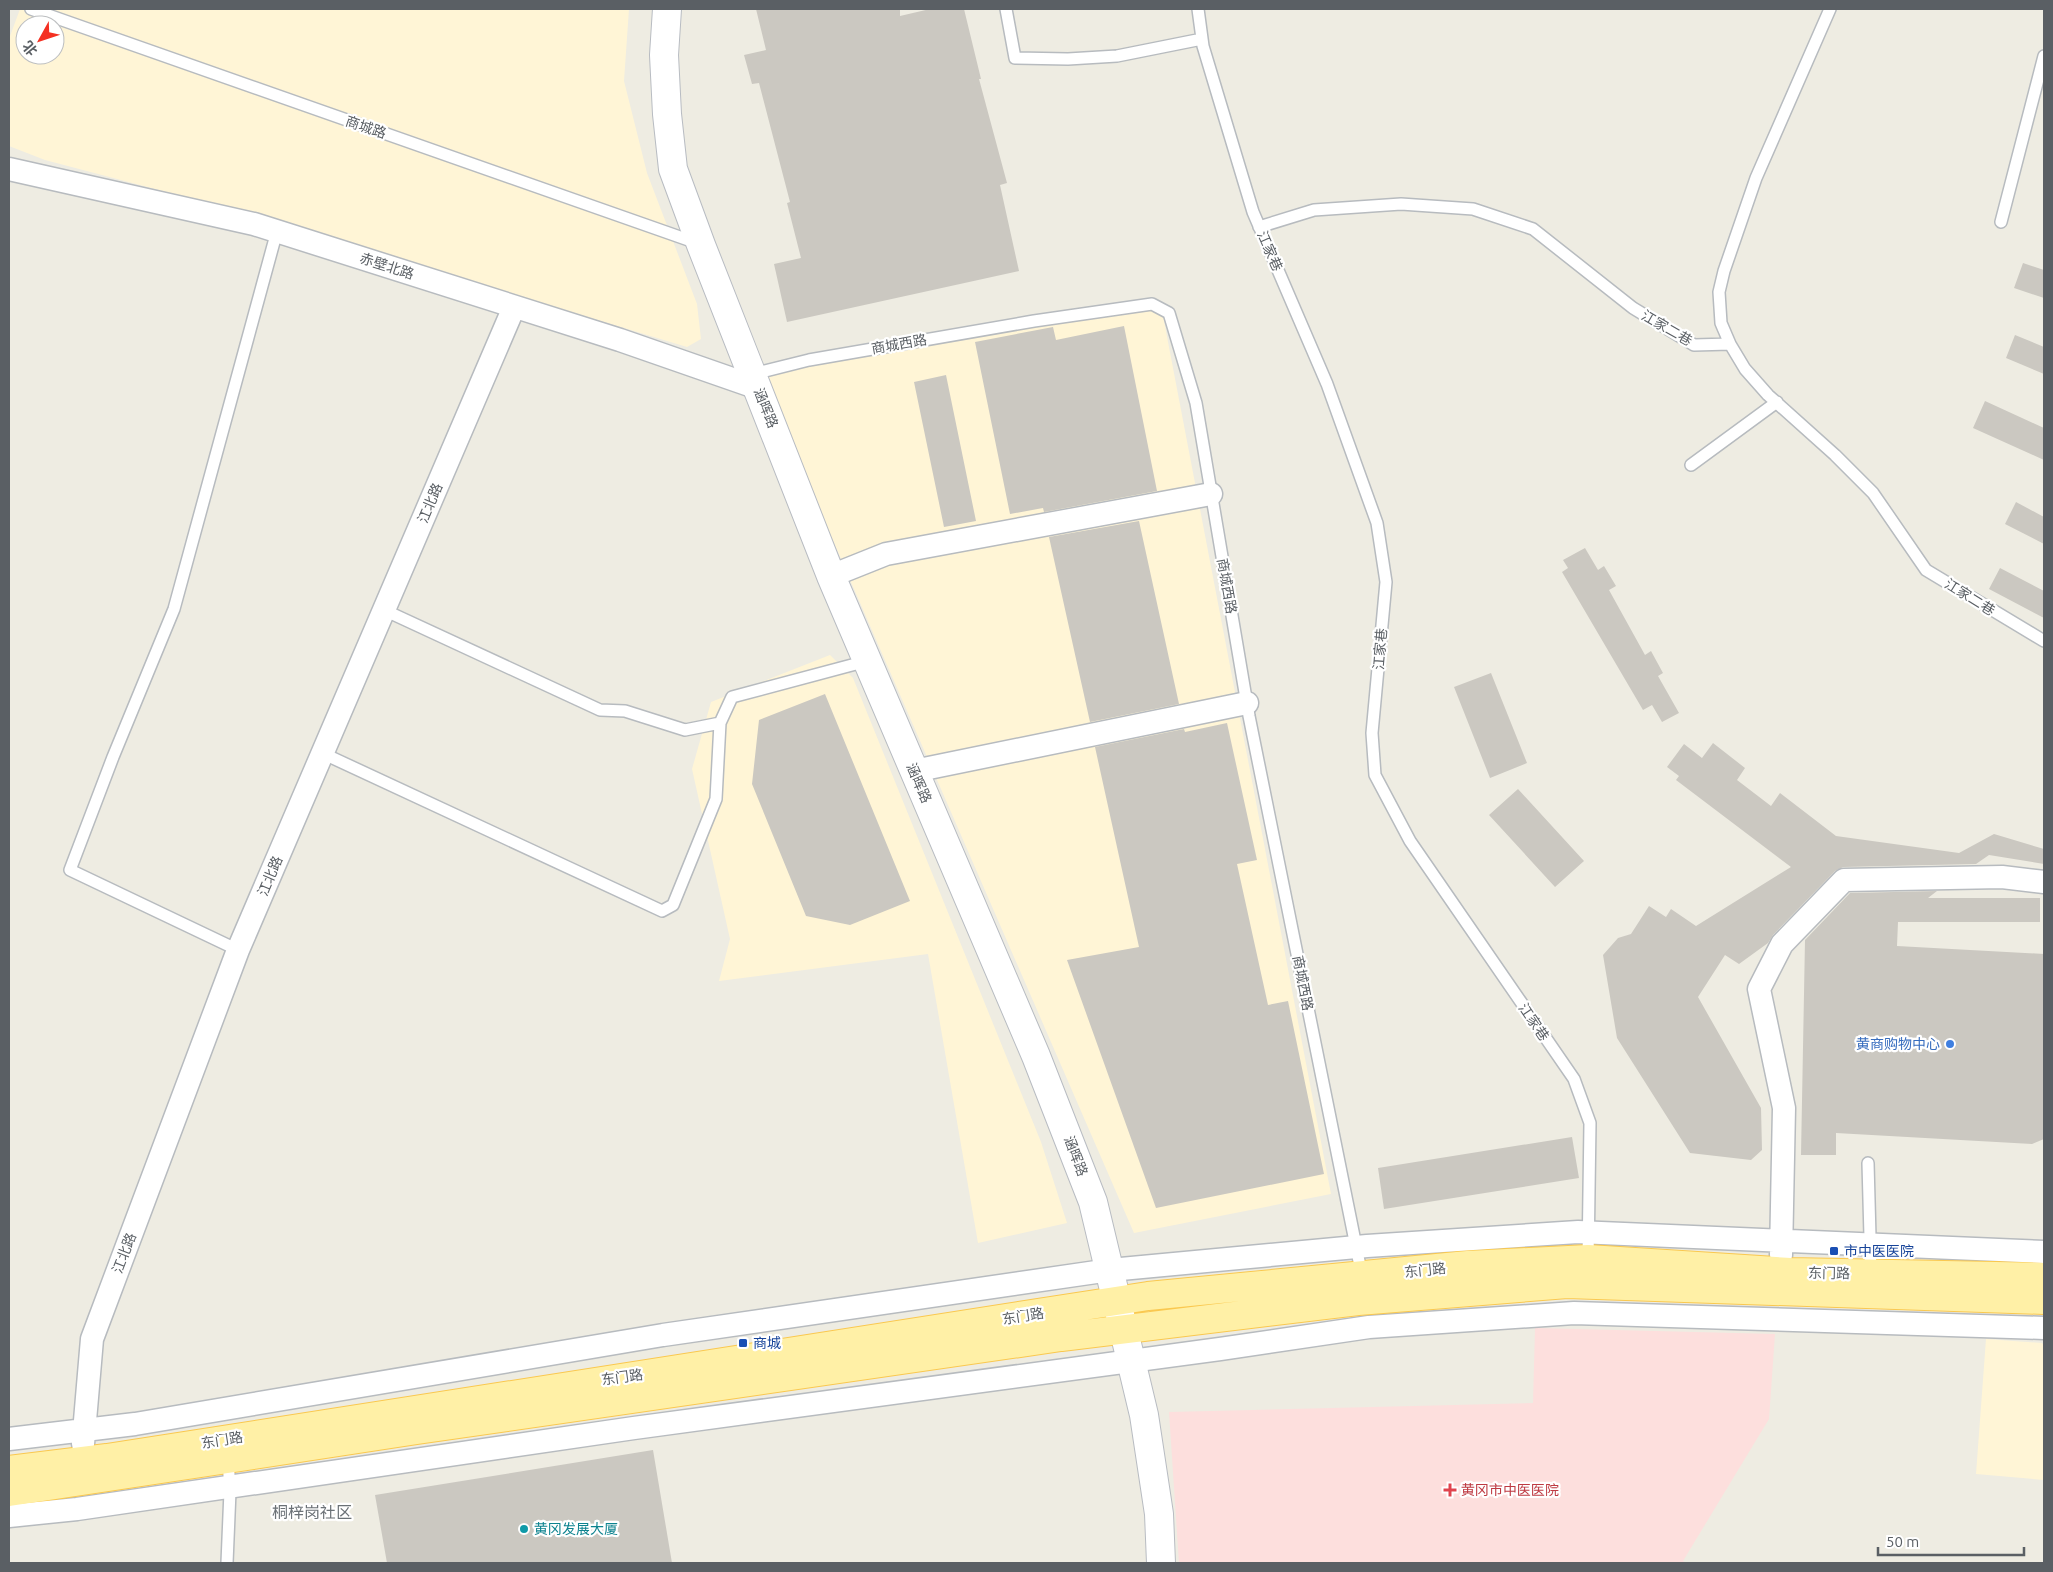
<svg xmlns="http://www.w3.org/2000/svg" width="2053" height="1572" viewBox="0 0 2053 1572" font-family="Ubuntu,'Noto Sans SC',sans-serif">
<rect width="100%" height="100%" fill="#eeece2"/>
<path fill="#fff5d6" fill-rule="evenodd" d="M 20,9 L 629,9 L 624,81 L 647,173 L 697,304 L 701,339 L 687,347 L 212,204 L 45,160 L 9,146 L 9,39 ZM 25,25 L 55,25 L 55,55 L 25,55 Z
M 1160,300 L 1331,1194 L 1134,1233 L 761,375 Z
M 830,655 L 853,678 L 1041,1142 L 1067,1223 L 978,1243 L 928,954 L 719,981 L 730,939 L 692,769 L 711,702 Z
M 1986,1339 L 2042,1343 L 2044,1346 L 2044,1480 L 1976,1474 Z"/>
<path fill="#fddfdd" d="M 1535,1328 L 1775,1334 L 1769,1419 L 1683,1561 L 1686,1563 L 1179,1563 L 1169,1412 L 1533,1403 Z"/>
<path fill="#cbc8c1" d="M 756,9 L 900,9 L 900,16 L 930,9 L 964,9 L 981,79 L 979,79 L 1007,183 L 1000,185 L 1019,271 L 787,322 L 774,264 L 801,258 L 787,203 L 790,202 L 759,83 L 752,84 L 744,55 L 766,50 Z
M 2023,263 L 2044,270 L 2044,298 L 2014,288 Z
M 1124,326 L 1157,491 L 1044,512 L 1043,508 L 1010,514 L 975,342 L 1053,327 L 1056,340 Z
M 2015,335 L 2044,347 L 2044,374 L 2006,358 Z
M 946,375 L 976,521 L 944,527 L 914,382 Z
M 1985,401 L 2044,428 L 2044,460 L 1973,428 Z
M 2016,502 L 2044,517 L 2044,544 L 2005,524 Z
M 1139,521 L 1179,704 L 1090,722 L 1049,537 Z
M 1585,548 L 1598,570 L 1604,566 L 1616,586 L 1609,590 L 1645,655 L 1651,651 L 1663,673 L 1658,676 L 1679,713 L 1662,722 L 1652,705 L 1643,710 L 1562,572 L 1568,568 L 1563,560 Z
M 2000,568 L 2044,591 L 2044,618 L 1989,589 Z
M 1491,673 L 1527,763 L 1490,778 L 1454,687 Z
M 825,694 L 910,901 L 850,925 L 806,916 L 752,784 L 759,720 Z
M 1227,723 L 1257,860 L 1237,864 L 1268,1005 L 1288,1001 L 1324,1174 L 1156,1208 L 1067,960 L 1139,947 L 1095,747 L 1184,729 L 1185,732 Z
M 1713,743 L 1745,768 L 1737,780 L 1771,806 L 1780,793 L 1836,836 L 1959,853 L 1994,834 L 2044,849 L 2044,864 L 1989,855 L 1976,864 L 1843,867 L 1835,871 L 1773,935 L 1768,943 L 1739,964 L 1725,955 L 1698,997 L 1761,1108 L 1762,1150 L 1751,1160 L 1690,1153 L 1617,1038 L 1603,955 L 1618,938 L 1631,934 L 1649,906 L 1666,917 L 1671,909 L 1696,926 L 1791,867 L 1676,780 L 1679,776 L 1667,767 L 1684,744 L 1702,758 Z
M 1518,789 L 1584,861 L 1555,887 L 1489,815 Z
M 1937,891 L 1928,898 L 2040,898 L 2040,922 L 1898,922 L 1897,946 L 2044,954 L 2044,1139 L 2032,1144 L 1836,1133 L 1836,1155 L 1801,1155 L 1805,940 L 1850,893 Z
M 1572,1137 L 1579,1178 L 1384,1209 L 1378,1168 Z
M 653,1450 L 672,1563 L 387,1563 L 375,1495 Z"/>
<g fill="none" stroke-linecap="round" stroke-linejoin="round">
<defs>
<path id="lane" d="M 31,9 L 697,243
M 1006,9 L 1015,58 L 1068,59 L 1117,56 L 1202,39
M 1198,9 L 1203,46 L 1253,212 L 1327,384 L 1377,523 L 1386,582 L 1372,733 L 1375,775 L 1410,841 L 1574,1079 L 1590,1123 L 1588,1259
M 2001,222 L 2044,56
M 1259,227 L 1314,210 L 1401,204 L 1473,209 L 1533,229 L 1633,308 L 1694,345 L 1730,344 L 1745,369 L 1768,395 L 1835,455 L 1873,493 L 1926,570 L 2044,641
M 1730,344 L 1721,323 L 1719,292 L 1724,271 L 1756,178 L 1830,9
M 753,374 L 809,360 L 1034,321 L 1152,304 L 1169,313 L 1196,403 L 1249,716 L 1362,1276
M 1691,465 L 1777,402
M 384,610 L 600,710 L 625,711 L 685,730 L 720,723
M 322,753 L 662,911 L 673,905 L 716,799 L 720,723 L 732,697 L 867,661
M 238,950 L 70,870 L 113,757 L 174,609 L 277,231
M 1868,1163 L 1871,1274
M 227,1563 L 230,1491 L 228,1459"/>
<path id="street" d="M 9,169 L 254,224 L 620,340 L 758,388
M 831,576 L 886,554 L 1211,494
M 914,771 L 1247,703
M 1781,1255 L 1784,1108 L 1759,989 L 1782,944 L 1844,880 L 2002,877 L 2044,882
M 9,1439 L 135,1424 L 663,1335 L 1110,1270 L 1367,1246 L 1578,1232 L 2044,1252
M 83,1444 L 92,1339 L 238,950 L 514,307
M 9,1516 L 77,1509 L 634,1428 L 1220,1349 L 1369,1327 L 1574,1313 L 2044,1328"/>
<path id="secondary" d="M 667,9 L 664,55 L 667,114 L 673,169 L 701,245 L 831,576 L 1036,1056 L 1093,1202 L 1144,1415 L 1159,1514 L 1161,1563"/>
<path id="primary" d="M 9,1470 L 107,1458 L 1148,1296 L 1468,1265 L 1588,1259 L 1790,1272 L 2044,1277
M 9,1492 L 417,1430 L 1061,1337 L 1358,1301 L 1567,1284 L 2044,1300"/>
</defs>
<use href="#lane" stroke="#b7bbbf" stroke-width="14"/>
<use href="#street" stroke="#b7bbbf" stroke-width="25"/>
<use href="#secondary" stroke="#b8bcc2" stroke-width="30"/>
<use href="#primary" stroke="#fac84f" stroke-width="30"/>
<use href="#lane" stroke="#fff" stroke-width="11"/>
<use href="#street" stroke="#fff" stroke-width="22"/>
<use href="#secondary" stroke="#fff" stroke-width="28"/>
<use href="#primary" stroke="#fff0a6" stroke-width="28"/>
</g>
<circle fill="#3f7fe0" stroke="#fff" stroke-width="2" cx="1950" cy="1044" r="5"/>
<g fill="#1a4fb4" stroke="#fff" stroke-width="2">
<rect x="1829" y="1246" width="10" height="10" rx="2.5"/>
<rect x="738" y="1338" width="10" height="10" rx="2.5"/>
</g>
<path fill="#e0444e" stroke="#fff" stroke-width="2" d="M1447.5 1482.5h5v5h5v5h-5v5h-5v-5h-5v-5h5z"/>
<circle fill="#0f9aa8" stroke="#fff" stroke-width="2" cx="524" cy="1529" r="5"/>
<g text-anchor="middle" dominant-baseline="central" stroke-width="4.5" stroke-linejoin="round" paint-order="stroke">
<g font-size="14" fill="#5a5f64" stroke="#fff">
<text transform="translate(366 127) rotate(19)">商城路</text>
<text transform="translate(1270 251) rotate(66)">江家巷</text>
<text transform="translate(387 266) rotate(18)">赤壁北路</text>
<text transform="translate(1667 328) rotate(30)">江家二巷</text>
<text transform="translate(899 344) rotate(-10)">商城西路</text>
<text transform="translate(766 408) rotate(68)">涵晖路</text>
<text transform="translate(430 503) rotate(-67)">江北路</text>
<text transform="translate(1227 586) rotate(80)">商城西路</text>
<text transform="translate(1970 597) rotate(32)">江家二巷</text>
<text transform="translate(1380 649) rotate(-85)">江家巷</text>
<text transform="translate(919 783) rotate(66)">涵晖路</text>
<text transform="translate(270 876) rotate(-67)">江北路</text>
<text transform="translate(1303 983) rotate(79)">商城西路</text>
<text transform="translate(1534 1022) rotate(56)">江家巷</text>
<text transform="translate(1076 1156) rotate(69)">涵晖路</text>
<text transform="translate(124 1253) rotate(-69)">江北路</text>
<text transform="translate(1425 1270) rotate(-6)">东门路</text>
<text transform="translate(1829 1273) rotate(1)">东门路</text>
<text transform="translate(1023 1316) rotate(-9)">东门路</text>
<text transform="translate(622 1377) rotate(-8)">东门路</text>
<text transform="translate(222 1440) rotate(-9)">东门路</text>
</g>
<g font-size="14" fill="#366cbe" stroke="#fff" text-anchor="end">
<text x="1940" y="1044">黄商购物中心</text>
</g>
<g font-size="14" fill="#164399" stroke="#fff" text-anchor="start">
<text x="1844" y="1251">市中医医院</text>
<text x="753" y="1343">商城</text>
</g>
<g font-size="14" fill="#be3a42" stroke="#fff" text-anchor="start">
<text x="1461" y="1490">黄冈市中医医院</text>
</g>
<g font-size="14" fill="#0d838f" stroke="#fff" text-anchor="start">
<text x="534" y="1529">黄冈发展大厦</text>
</g>
<g font-size="16" fill="#6b7176" stroke="#fff">
<text x="312" y="1512">桐梓岗社区</text>
</g>
</g>
<rect width="2053" height="1572" fill="none" stroke="#5a5f64" stroke-width="20"/>
<g transform="translate(40 40) rotate(230)"><circle r="24" fill="#ffffff" stroke="#bdbfc1"/>
<path d="M0-4L9 19L0 12L-9 19Z" fill="#f43022"/>
<text y="-8" font-size="14" font-weight="bold" text-anchor="middle" fill="#5a5f64">北</text>
</g>
<path d="M1878 1547v8h146v-8" fill="none" stroke="#5a5f64" stroke-width="2.5"/>
<text x="1886" y="1547" font-size="15" fill="#5a5f64" stroke="#ffffff" stroke-width="4" paint-order="stroke">50 m</text>
</svg>
